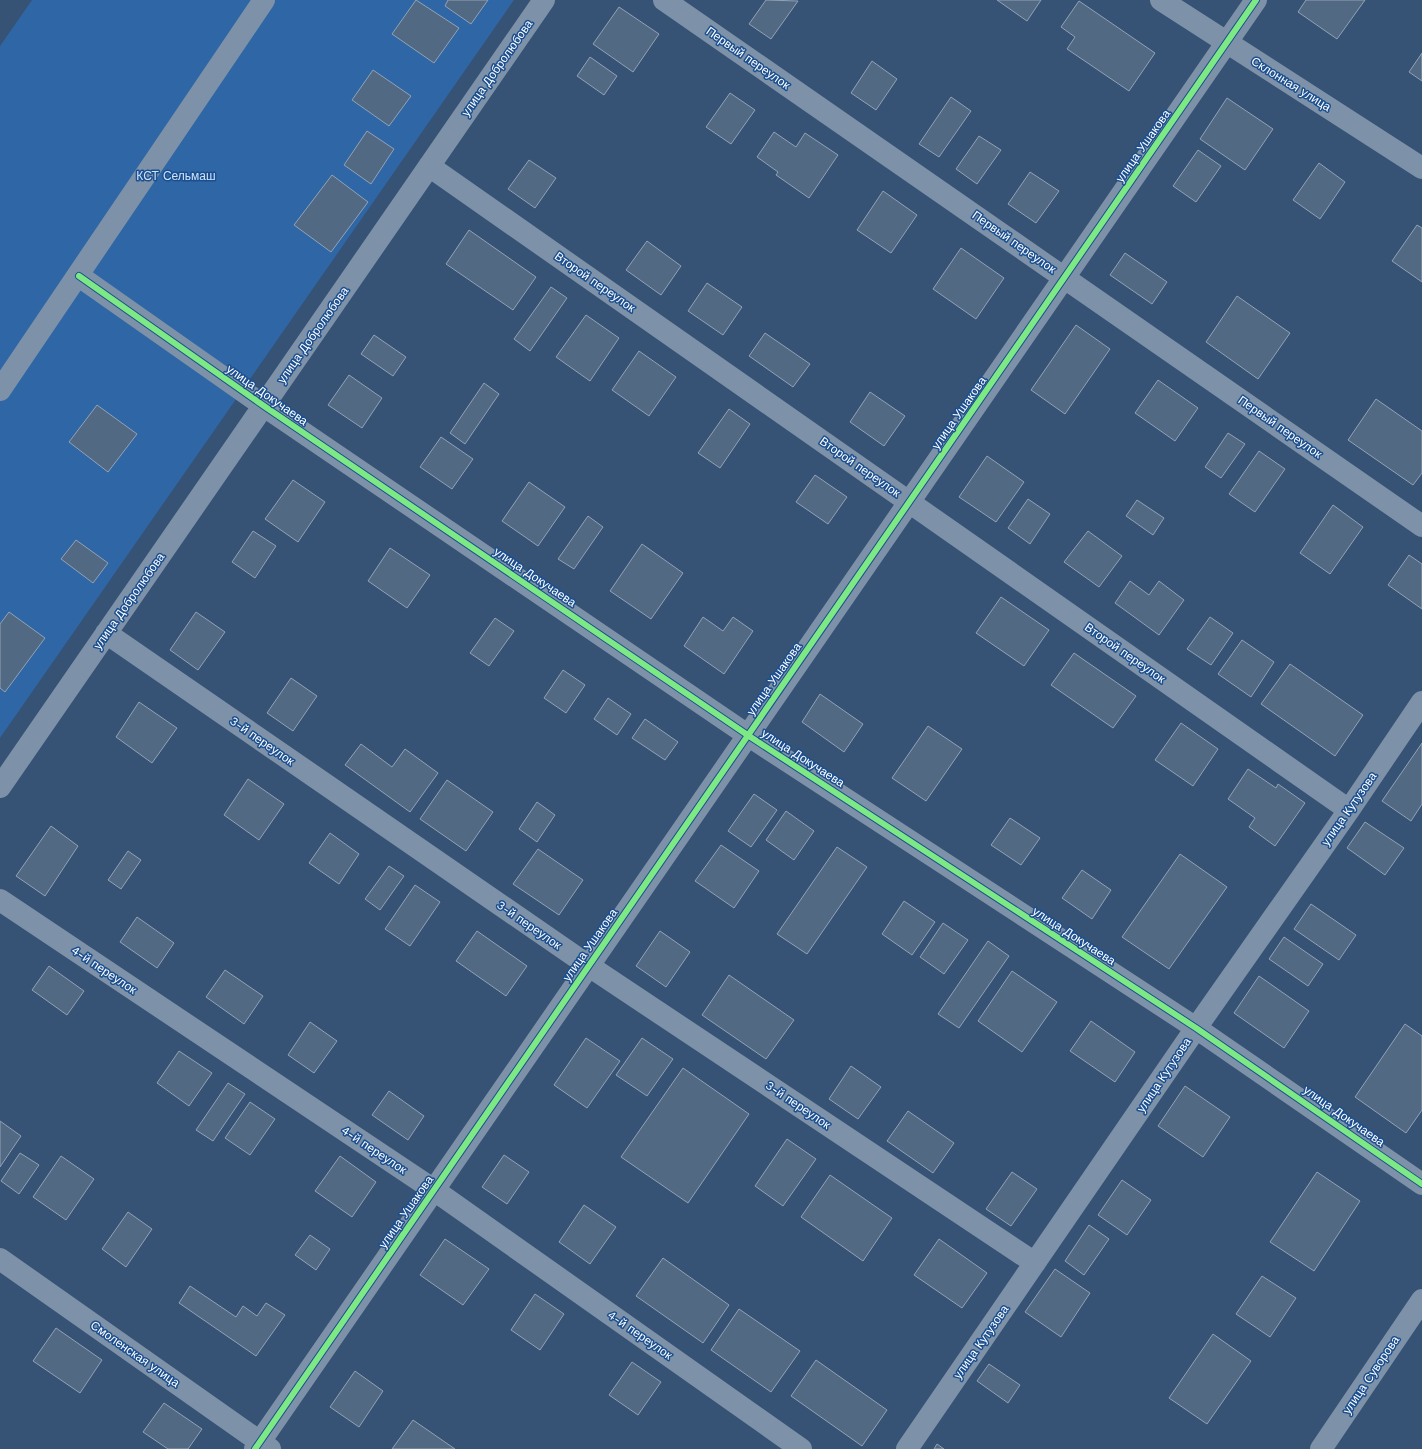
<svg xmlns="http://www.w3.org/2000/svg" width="1422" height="1449" viewBox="0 0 1422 1449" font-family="'Work Sans',sans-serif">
<rect width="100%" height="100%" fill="#365274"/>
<path fill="#2f66a5" d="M 32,0 L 514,0 L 0,738 L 0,46 Z"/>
<path fill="#526984" stroke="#92a2b6" d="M 416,0 L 459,28 L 434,63 L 392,34 Z
M 448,0 L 488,0 L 471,24 L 445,6 Z
M 766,0 L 798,1 L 771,39 L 749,24 Z
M 997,0 L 1041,0 L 1027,21 Z
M 1306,0 L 1365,0 L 1337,39 L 1298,12 Z
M 1079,1 L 1155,53 L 1129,91 L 1067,49 L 1075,37 L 1061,27 Z
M 619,7 L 659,34 L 633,72 L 593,44 Z
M 1422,53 L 1422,81 L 1409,72 Z
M 590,57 L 617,76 L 604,95 L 577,76 Z
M 872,61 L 897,79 L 876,110 L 851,93 Z
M 373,70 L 411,96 L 389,126 L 352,100 Z
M 730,93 L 755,110 L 731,144 L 706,127 Z
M 951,97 L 971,111 L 939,157 L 919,144 Z
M 1227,98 L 1273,129 L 1245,170 L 1200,139 Z
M 367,131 L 394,149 L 371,184 L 344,165 Z
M 774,132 L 796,147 L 805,133 L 838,155 L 809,198 L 776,175 L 778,172 L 757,157 Z
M 979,136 L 1001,150 L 977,184 L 956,169 Z
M 1198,150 L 1221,166 L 1196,202 L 1173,186 Z
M 529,160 L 556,178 L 535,208 L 508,189 Z
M 1319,163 L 1345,182 L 1320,219 L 1293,200 Z
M 1030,172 L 1059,191 L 1036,223 L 1008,204 Z
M 332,175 L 368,202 L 331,252 L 294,225 Z
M 883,191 L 917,215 L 891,253 L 857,230 Z
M 1417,225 L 1422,228 L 1422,282 L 1392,261 Z
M 469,230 L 536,277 L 513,310 L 446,264 Z
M 647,241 L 681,266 L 661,295 L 626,270 Z
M 961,248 L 1004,278 L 976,319 L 933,289 Z
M 1125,253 L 1167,282 L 1152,304 L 1110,275 Z
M 707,283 L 742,307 L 723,335 L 688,311 Z
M 551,287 L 567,298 L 530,351 L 514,339 Z
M 1237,296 L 1290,333 L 1258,379 L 1206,342 Z
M 586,315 L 619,338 L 590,381 L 556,357 Z
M 1076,325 L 1110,349 L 1065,414 L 1031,390 Z
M 765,333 L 810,364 L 793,387 L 749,356 Z
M 374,335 L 406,357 L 393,376 L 361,354 Z
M 639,351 L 676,377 L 649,416 L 612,390 Z
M 349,375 L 382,398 L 362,428 L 328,405 Z
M 1158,380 L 1198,408 L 1175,441 L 1135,413 Z
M 484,383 L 499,394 L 465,444 L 450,433 Z
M 870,392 L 905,416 L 884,446 L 850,422 Z
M 1376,399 L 1422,431 L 1422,473 L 1413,485 L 1348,440 Z
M 97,405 L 137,434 L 108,472 L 69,442 Z
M 729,409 L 750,424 L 720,468 L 698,453 Z
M 1228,433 L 1245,444 L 1221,478 L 1205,467 Z
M 441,437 L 473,459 L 452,489 L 420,467 Z
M 1259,451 L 1285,469 L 1255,512 L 1229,494 Z
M 987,456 L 1024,482 L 996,522 L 959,497 Z
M 815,475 L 847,497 L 828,524 L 796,502 Z
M 293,480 L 325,502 L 298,542 L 265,519 Z
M 529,482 L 565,507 L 538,546 L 502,521 Z
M 1028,499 L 1050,514 L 1030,544 L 1008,528 Z
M 1137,500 L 1164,518 L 1153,535 L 1126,516 Z
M 1333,505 L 1363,527 L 1330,574 L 1300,553 Z
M 588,516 L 603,527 L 574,569 L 558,559 Z
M 253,531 L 276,546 L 255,578 L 232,562 Z
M 1088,531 L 1122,556 L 1099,587 L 1064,562 Z
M 76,540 L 108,563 L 93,583 L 61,559 Z
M 642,544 L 683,573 L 651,619 L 610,591 Z
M 390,548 L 430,575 L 407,608 L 368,581 Z
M 1409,555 L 1422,564 L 1422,609 L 1388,585 Z
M 1130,581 L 1149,595 L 1159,581 L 1184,600 L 1159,635 L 1115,603 Z
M 1001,597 L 1049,630 L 1024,666 L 976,633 Z
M 9,612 L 45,638 L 5,692 L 0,688 L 0,624 Z
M 196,612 L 225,632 L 198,670 L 170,650 Z
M 703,617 L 723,631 L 733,617 L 753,631 L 724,674 L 684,646 Z
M 1210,617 L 1233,633 L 1211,665 L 1187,649 Z
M 495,618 L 514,631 L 489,666 L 470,653 Z
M 1242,640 L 1274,662 L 1251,697 L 1218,674 Z
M 1074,653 L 1136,696 L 1113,728 L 1051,685 Z
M 1290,664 L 1363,715 L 1335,756 L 1261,704 Z
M 563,670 L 585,685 L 566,713 L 544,698 Z
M 291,678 L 317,696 L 293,731 L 267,713 Z
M 820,694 L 863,724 L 844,752 L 802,722 Z
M 608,698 L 631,714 L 617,735 L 594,719 Z
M 139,702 L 177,728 L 152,763 L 116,737 Z
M 645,719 L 678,742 L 665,760 L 632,738 Z
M 1181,723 L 1218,749 L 1193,786 L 1155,760 Z
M 928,726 L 962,749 L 926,801 L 892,778 Z
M 1422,743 L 1422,804 L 1411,821 L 1382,801 Z
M 361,744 L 392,767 L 405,749 L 438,773 L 410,812 L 345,765 Z
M 1248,769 L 1276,788 L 1278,784 L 1305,803 L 1275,846 L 1249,827 L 1255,818 L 1228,799 Z
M 248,779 L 284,804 L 259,840 L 224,815 Z
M 447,780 L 493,812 L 466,851 L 420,819 Z
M 754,794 L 777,810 L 751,847 L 728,831 Z
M 537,802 L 555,815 L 537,842 L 519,829 Z
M 786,811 L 814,831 L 794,860 L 766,840 Z
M 1010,818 L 1040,838 L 1021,865 L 991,845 Z
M 1365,822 L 1404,848 L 1385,875 L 1347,848 Z
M 51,826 L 78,846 L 45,896 L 16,876 Z
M 330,833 L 359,854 L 339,884 L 309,863 Z
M 721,845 L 759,871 L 734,908 L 695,881 Z
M 837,847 L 867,867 L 807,954 L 777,934 Z
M 538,849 L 583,880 L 559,915 L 513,884 Z
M 128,851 L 141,860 L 121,889 L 108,880 Z
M 1180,854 L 1227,887 L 1169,969 L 1122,937 Z
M 389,866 L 404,876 L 380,910 L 365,899 Z
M 1082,870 L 1111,890 L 1092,919 L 1062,898 Z
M 415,885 L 440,902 L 410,946 L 385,929 Z
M 904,901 L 935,922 L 912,955 L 882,934 Z
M 1311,904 L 1356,935 L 1339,960 L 1294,929 Z
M 137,917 L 174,943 L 157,968 L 120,942 Z
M 943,923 L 968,940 L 944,974 L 920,957 Z
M 477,931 L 527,966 L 506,996 L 456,961 Z
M 660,931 L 690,952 L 666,987 L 636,966 Z
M 1284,937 L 1323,964 L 1308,986 L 1269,959 Z
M 988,941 L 1009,956 L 959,1028 L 938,1014 Z
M 49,966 L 84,991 L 67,1015 L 32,990 Z
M 225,970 L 263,996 L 244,1024 L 206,997 Z
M 1012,971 L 1057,1002 L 1022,1052 L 978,1021 Z
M 729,975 L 794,1020 L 766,1059 L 702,1015 Z
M 1259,976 L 1309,1011 L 1284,1048 L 1234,1013 Z
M 1091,1021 L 1135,1052 L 1115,1082 L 1070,1051 Z
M 310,1022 L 337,1041 L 314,1073 L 288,1055 Z
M 1405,1024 L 1422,1036 L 1422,1110 L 1406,1133 L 1355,1097 Z
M 586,1038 L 620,1061 L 587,1108 L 554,1085 Z
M 642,1038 L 673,1059 L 647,1096 L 616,1075 Z
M 179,1051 L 212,1073 L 189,1106 L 157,1083 Z
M 851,1066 L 881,1087 L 858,1119 L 829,1099 Z
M 683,1068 L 749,1114 L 688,1203 L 621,1157 Z
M 228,1083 L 245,1094 L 213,1141 L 196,1130 Z
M 1185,1086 L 1230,1117 L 1203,1157 L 1158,1126 Z
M 389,1091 L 424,1116 L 408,1140 L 372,1115 Z
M 250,1102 L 275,1119 L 250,1155 L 225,1138 Z
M 908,1111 L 954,1143 L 933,1173 L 887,1141 Z
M 0,1121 L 21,1136 L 0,1167 Z
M 787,1139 L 816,1159 L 783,1206 L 755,1186 Z
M 20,1153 L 39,1165 L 19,1194 L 1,1181 Z
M 504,1155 L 529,1172 L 507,1204 L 482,1187 Z
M 61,1156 L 94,1179 L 66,1220 L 33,1197 Z
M 340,1156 L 376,1182 L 352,1217 L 315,1191 Z
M 1012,1172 L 1037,1189 L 1011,1226 L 986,1209 Z
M 1317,1172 L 1360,1201 L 1314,1271 L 1270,1242 Z
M 830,1175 L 892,1218 L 863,1261 L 801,1217 Z
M 1122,1180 L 1151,1200 L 1127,1235 L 1098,1215 Z
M 584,1205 L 616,1227 L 590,1264 L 559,1242 Z
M 128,1212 L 152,1229 L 126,1267 L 102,1249 Z
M 1089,1225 L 1109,1239 L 1084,1275 L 1065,1261 Z
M 310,1235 L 330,1249 L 316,1270 L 295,1255 Z
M 445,1239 L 489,1269 L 463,1305 L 420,1275 Z
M 939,1239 L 987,1273 L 962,1308 L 914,1275 Z
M 663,1258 L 729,1305 L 703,1343 L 636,1296 Z
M 1055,1269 L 1090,1293 L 1061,1337 L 1025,1312 Z
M 1262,1276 L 1296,1298 L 1270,1337 L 1236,1314 Z
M 190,1286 L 236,1317 L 243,1306 L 257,1316 L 266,1303 L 285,1315 L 256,1356 L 179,1303 Z
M 535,1294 L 564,1314 L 540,1350 L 511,1330 Z
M 739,1309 L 800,1351 L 771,1392 L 711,1350 Z
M 56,1328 L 102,1360 L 80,1393 L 33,1361 Z
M 1213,1334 L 1251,1361 L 1207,1424 L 1169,1398 Z
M 816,1360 L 887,1410 L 862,1446 L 791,1396 Z
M 632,1362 L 661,1382 L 638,1415 L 609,1395 Z
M 989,1364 L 1020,1385 L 1008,1403 L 977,1381 Z
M 355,1371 L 383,1391 L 359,1427 L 330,1407 Z
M 164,1403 L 202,1429 L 188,1449 L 168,1449 L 143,1432 Z
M 413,1420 L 455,1449 L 392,1449 Z
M 937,1444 L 944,1449 L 934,1449 Z"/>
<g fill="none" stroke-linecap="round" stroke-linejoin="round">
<path stroke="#7d92a8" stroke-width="22" d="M 664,0 L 1422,526
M 1161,0 L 1422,168
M 429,166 L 1349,810
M 79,276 L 264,406 L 749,736 L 1196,1028 L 1422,1184
M 0,390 L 264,0
M 106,633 L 589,966 L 1035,1263
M 0,787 L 544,0
M 0,900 L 434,1190 L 801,1449
M 0,1259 L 270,1449
M 255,1449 L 1256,0
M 907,1449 L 1196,1028 L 1349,810 L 1422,702
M 1321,1449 L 1422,1300"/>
<defs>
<path id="cycleway" d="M 79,276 L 264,406 L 749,736 L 1196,1028 L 1422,1184
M 255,1449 L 1256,0"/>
</defs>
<use href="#cycleway" stroke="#1b4f8f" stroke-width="8"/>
<use href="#cycleway" stroke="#7ce984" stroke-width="6"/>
</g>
<g text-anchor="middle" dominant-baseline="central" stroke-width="3" stroke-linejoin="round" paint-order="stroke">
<g font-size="12" fill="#fff" stroke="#1b4f8f">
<text transform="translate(748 58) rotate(35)">Первый переулок</text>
<text transform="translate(497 68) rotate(-55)">улица Добролюбова</text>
<text transform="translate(1291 84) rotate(32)">Склонная улица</text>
<text transform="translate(1143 146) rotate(-55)">улица Ушакова</text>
<text transform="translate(1014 242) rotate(35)">Первый переулок</text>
<text transform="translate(595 282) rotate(35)">Второй переулок</text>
<text transform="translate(313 335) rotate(-55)">улица Добролюбова</text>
<text transform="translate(267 395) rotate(35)">улица Докучаева</text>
<text transform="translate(959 413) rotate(-55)">улица Ушакова</text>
<text transform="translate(1280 427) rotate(35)">Первый переулок</text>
<text transform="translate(860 467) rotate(35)">Второй переулок</text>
<text transform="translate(535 577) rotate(34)">улица Докучаева</text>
<text transform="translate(129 601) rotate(-55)">улица Добролюбова</text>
<text transform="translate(1125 653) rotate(35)">Второй переулок</text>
<text transform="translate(774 679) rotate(-55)">улица Ушакова</text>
<text transform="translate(262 741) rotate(35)">3-й переулок</text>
<text transform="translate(803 758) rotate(33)">улица Докучаева</text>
<text transform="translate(1349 809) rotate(-55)">улица Кутузова</text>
<text transform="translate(529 925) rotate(35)">3-й переулок</text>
<text transform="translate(1074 936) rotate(33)">улица Докучаева</text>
<text transform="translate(590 945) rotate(-55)">улица Ушакова</text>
<text transform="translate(104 970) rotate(34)">4-й переулок</text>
<text transform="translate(1164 1075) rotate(-56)">улица Кутузова</text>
<text transform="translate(798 1105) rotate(34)">3-й переулок</text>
<text transform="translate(1344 1116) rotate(35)">улица Докучаева</text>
<text transform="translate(374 1150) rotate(34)">4-й переулок</text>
<text transform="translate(406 1212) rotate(-55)">улица Ушакова</text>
<text transform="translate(640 1335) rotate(35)">4-й переулок</text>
<text transform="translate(981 1342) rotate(-55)">улица Кутузова</text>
<text transform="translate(135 1354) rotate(35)">Смоленская улица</text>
<text transform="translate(1371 1375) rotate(-56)">улица Суворова</text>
</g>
<g font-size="12" fill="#cfe3fa" stroke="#1b4f8f">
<text x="176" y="176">КСТ Сельмаш</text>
</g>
</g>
</svg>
